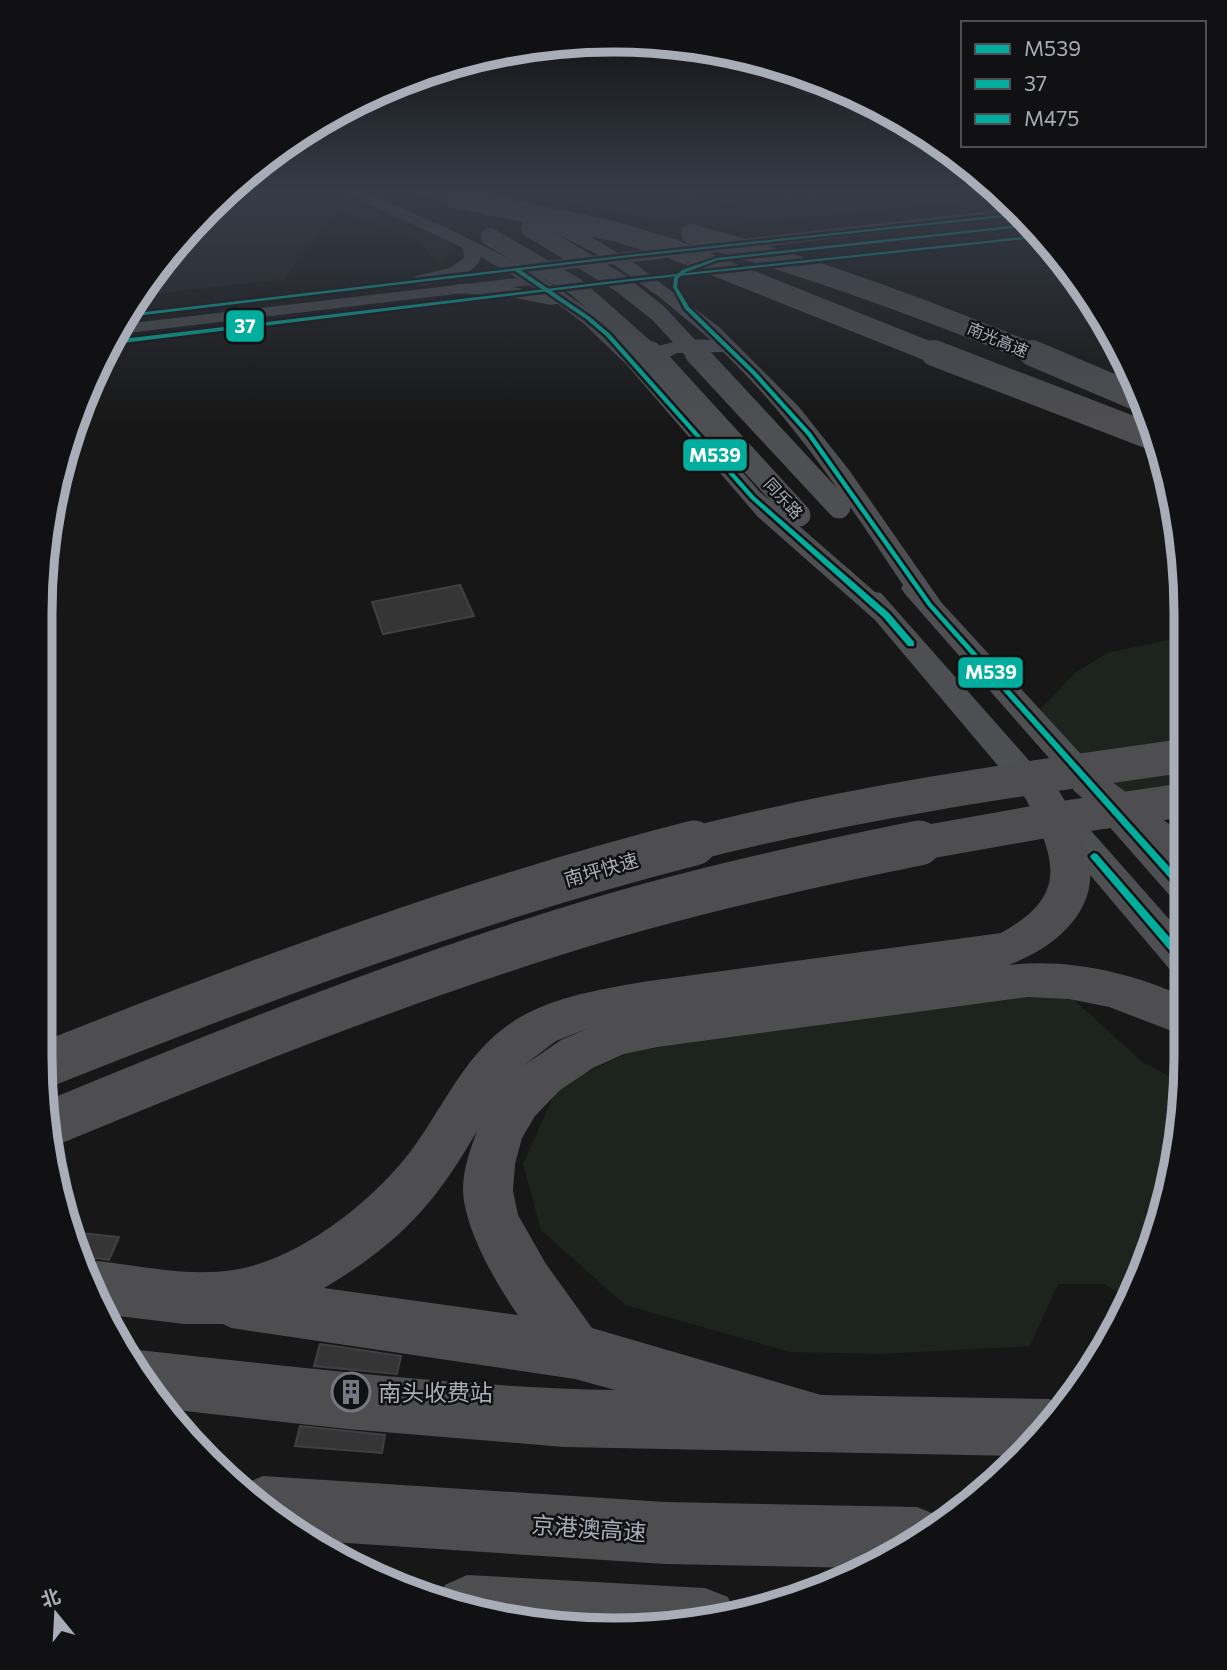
<svg xmlns="http://www.w3.org/2000/svg" width="1227" height="1670" viewBox="0 0 1227 1670" font-family="Commissioner,'Noto Sans SC',sans-serif">
<rect width="100%" height="100%" fill="#171717"/>
<path fill="#212123" d="M 666,190 L 876,190 L 700,208 Z
M 299,196 L 338,211 L 284,279 L 136,296 L 220,206 Z"/>
<path fill="#1d241e" d="M 235,190 L 333,190 L 448,242 L 456,251 L 437,262 L 417,240 L 299,196 L 220,206 Z
M 514,190 L 666,190 L 700,208 L 876,190 L 999,190 L 1005,197 L 721,226 L 666,223 Z
M 690,190 L 792,190 C 767,200 714,203 690,190 Z
M 1182,637 L 1184,817 L 1127,808 L 1035,715 L 1075,673 L 1107,653 Z
M 1024,994 L 1071,997 L 1141,1061 L 1185,1085 L 1167,1205 L 1131,1300 L 1104,1284 L 1058,1284 L 1030,1346 L 880,1354 L 790,1352 L 625,1305 L 541,1230 L 523,1164 L 558,1086 L 660,1038 Z"/>
<path fill="#353536" stroke="#3f4043" stroke-width="2" d="M 460,585 L 474,616 L 383,634 L 372,602 Z
M 72,1232 L 119,1237 L 109,1260 L 97,1258 L 86,1263 Z
M 320,1344 L 401,1356 L 397,1374 L 314,1366 Z
M 300,1426 L 385,1435 L 382,1453 L 295,1446 Z"/>
<g fill="none" stroke-linecap="round" stroke-linejoin="round">
<path fill="#4a4a4e" fill-rule="evenodd" d="M 534,276 L 542,281 L 540,284 L 119,334 L 124,324 Z"/>
<path fill="#4d4f52" fill-rule="evenodd" d="M 340,190 L 361,190 L 447,228 L 520,264 L 598,255 L 517,213 L 463,190 C 517,190 572,226 618,253 L 1015,208 L 1023,216 L 633,262 L 719,327 L 799,407 L 849,470 L 941,602 L 1184,866 L 1184,902 L 1172,898 L 905,594 L 901,588 L 903,585 C 848,503 795,421 723,352 L 677,353 L 651,366 L 759,491 L 875,592 L 881,593 L 1184,936 L 1185,977 L 1172,972 L 875,620 L 758,517 L 626,364 L 583,323 L 558,304 L 551,305 L 506,296 L 454,293 L 451,289 L 454,285 L 460,284 L 506,286 L 541,292 L 481,257 C 474,278 441,281 422,285 L 416,284 L 413,280 L 416,276 L 450,268 L 464,258 L 463,248 ZM 613,264 L 662,299 L 711,340 C 685,338 662,342 640,355 L 597,315 L 535,273 Z"/>
<path fill="#4e4e51" fill-rule="evenodd" d="M 414,190 L 458,193 L 461,197 L 452,202 L 417,194 Z
M 1087,769 L 1100,773 L 1184,835 L 1184,867 C 1142,855 1108,818 1074,791 L 1069,782 L 1074,773 Z
M 1043,782 L 1056,786 C 1071,811 1088,841 1090,870 C 1094,917 1047,952 1008,965 C 1068,958 1130,972 1185,997 L 1185,1036 L 1109,1007 L 1069,999 L 1028,997 L 657,1047 L 624,1054 L 593,1068 L 560,1090 L 535,1116 L 522,1138 L 515,1164 L 513,1191 L 518,1215 L 546,1264 L 592,1328 L 821,1395 L 1049,1399 L 1064,1405 L 1045,1434 L 1021,1456 L 564,1447 L 347,1429 L 167,1409 L 137,1375 L 128,1355 L 139,1350 C 297,1367 456,1387 615,1390 L 575,1379 L 231,1328 L 223,1324 L 184,1324 L 110,1315 L 87,1265 L 97,1261 C 143,1266 193,1278 239,1269 C 306,1256 383,1194 420,1138 C 448,1097 469,1051 511,1023 C 549,997 598,990 642,982 L 1001,933 C 1072,894 1054,857 1024,795 L 1030,786 ZM 589,1028 L 561,1040 L 523,1066 L 556,1041 ZM 477,1131 C 470,1150 463,1169 463,1190 C 464,1228 496,1284 518,1315 L 324,1288 C 397,1245 435,1205 477,1131 Z
M 263,1476 L 665,1502 L 917,1507 L 939,1516 L 942,1523 L 865,1568 L 665,1564 L 316,1541 L 239,1490 L 242,1485 Z
M 467,1575 L 705,1588 L 728,1597 L 734,1613 L 688,1625 L 502,1619 L 439,1598 L 445,1585 Z"/>
<path stroke="#4d4f52" stroke-width="18" d="M 530,228 L 620,283 L 658,313 L 697,355
M 490,237 L 576,287 L 653,355"/>
<path stroke="#4d4f52" stroke-width="23" d="M 651,353 L 799,515
M 696,353 L 839,507"/>
<path stroke="#4e4e51" stroke-width="20" d="M 452,197 L 613,231 L 670,248 L 938,355
M 691,234 C 809,266 923,308 1037,355"/>
<path stroke="#4e4e51" stroke-width="26" d="M 934,353 L 1155,438
M 1032,353 L 1145,401"/>
<path stroke="#4e4e51" stroke-width="34" d="M 688,845 C 850,803 1017,779 1183,756
M 910,845 L 1056,819 L 1184,800"/>
<path stroke="#4e4e51" stroke-width="45" d="M 42,1066 C 256,981 471,900 694,843
M 49,1124 C 228,1050 409,977 595,921 C 701,889 810,865 919,843"/>
<defs>
<path id="bus-1" d="M 1030,224 L 1032,226 L 718,260 L 686,272 L 678,278 L 677,287 L 689,307 L 756,372 L 811,433 L 932,604 L 1184,883 L 1184,892 L 1181,891 L 928,606 L 807,435 L 752,374 L 685,309 L 673,287 L 674,278 L 682,270 L 717,258 Z
M 515,269 L 519,269 L 590,317 L 610,334 L 755,497 L 889,613 L 914,642 L 914,646 L 908,646 L 883,617 L 751,499 L 606,336 L 586,319 L 515,271 Z
M 1094,853 L 1097,854 L 1185,955 L 1185,966 L 1182,965 L 1091,858 L 1090,856 Z"/>
<path id="bus-2" d="M 1032,236 L 1034,238 L 631,281 L 122,343 L 119,341 L 122,339 L 631,279 Z"/>
<path id="bus-3" d="M 1020,213 L 1022,215 L 629,257 L 127,317 L 128,314 L 629,255 Z"/>
</defs>
<use href="#bus-1" stroke="#111113" stroke-width="5"/>
<use href="#bus-2" stroke="#111113" stroke-width="5"/>
<use href="#bus-3" stroke="#111113" stroke-width="5"/>
<use href="#bus-1" fill="#01ad9c" fill-rule="evenodd"/>
<use href="#bus-2" fill="#01ad9c" fill-rule="evenodd"/>
<use href="#bus-3" fill="#01ad9c" fill-rule="evenodd"/>
</g>
<linearGradient id="sky" x2="0" y2="1"><stop stop-color="#0d0d0d"/><stop offset="0.45" stop-color="#363c47"/><stop offset="1" stop-color="#363c47" stop-opacity="0"/></linearGradient>
<rect width="1227" height="424" fill="url(#sky)"/>
<defs>
<symbol id="building-ring" viewBox="-11 -11 22 22"><circle r="9.5" fill="#111113" stroke="#757880" stroke-width="1.5"/><path d="M-4-6H4V6H1V3H-1V6H-4ZM-2.5-4.3h1.7v1.8h-1.7ZM.8-4.3h1.7v1.8H.8ZM-2.5-1h1.7V.8h-1.7ZM.8-1h1.7V.8H.8Z" fill="#757880"/></symbol>
</defs>
<g fill-rule="evenodd">
<use href="#building-ring" x="329" y="1370" width="44" height="44"/>
</g>
<g text-anchor="middle" dominant-baseline="central" stroke-width="5" stroke-linejoin="round" paint-order="stroke">
<g font-size="16" fill="#a8adb8" stroke="#111113">
<text transform="translate(998 339) rotate(23)">南光高速</text>
<text transform="translate(784 498) rotate(48)">同乐路</text>
</g>
<g font-size="19" fill="#a8adb8" stroke="#111113">
<text transform="translate(601 869) rotate(-16)">南坪快速</text>
</g>
<g font-size="23" fill="#a8adb8" stroke="#111113" text-anchor="start">
<text x="378" y="1392">南头收费站</text>
</g>
<g font-size="23" fill="#a8adb8" stroke="#111113">
<text transform="translate(589 1528) rotate(4)">京港澳高速</text>
</g>
</g>
<path d="M0 0H1227V1670H0ZM613 52H613A561 561 0 0 1 1174 613V1057A561 561 0 0 1 613 1618H613A561 561 0 0 1 52 1057V613A561 561 0 0 1 613 52Z" fill="#111113" fill-rule="evenodd"/>
<path fill="none" stroke="#a8adb8" stroke-width="9" d="M613 52H613A561 561 0 0 1 1174 613V1057A561 561 0 0 1 613 1618H613A561 561 0 0 1 52 1057V613A561 561 0 0 1 613 52Z"/>
<g stroke="#111113" stroke-width="2.5">
<rect x="225" y="309" width="40" height="34" rx="7" fill="#01ad9c"/>
<rect x="682" y="438" width="66" height="34" rx="7" fill="#01ad9c"/>
<rect x="957" y="656" width="67" height="33" rx="7" fill="#01ad9c"/>
</g>
<g font-size="19" text-anchor="middle" font-weight="bold" fill="#fff">
<text x="245" y="333">37</text>
<text x="715" y="462">M539</text>
<text x="991" y="679">M539</text>
</g>
<rect x="961" y="21" width="245" height="126" fill="#111113" stroke="#4d4f55" stroke-width="2"/>
<rect x="975" y="44" width="35" height="10" fill="#01ad9c" stroke="#4d4f55" stroke-width="2"/>
<text x="1024" y="56" font-size="21" fill="#a8adb8">M539</text>
<rect x="975" y="79" width="35" height="10" fill="#01ad9c" stroke="#4d4f55" stroke-width="2"/>
<text x="1024" y="91" font-size="21" fill="#a8adb8">37</text>
<rect x="975" y="114" width="35" height="10" fill="#01ad9c" stroke="#4d4f55" stroke-width="2"/>
<text x="1024" y="126" font-size="21" fill="#a8adb8">M475</text>
<g transform="translate(56 1614) rotate(342)" stroke="#111113" stroke-width="5" paint-order="stroke">
<path d="M0-5L12 26L0 18L-12 26Z" fill="#a8adb8"/>
<text y="-10" font-size="19" font-weight="bold" text-anchor="middle" fill="#a8adb8">北</text>
</g>
</svg>
